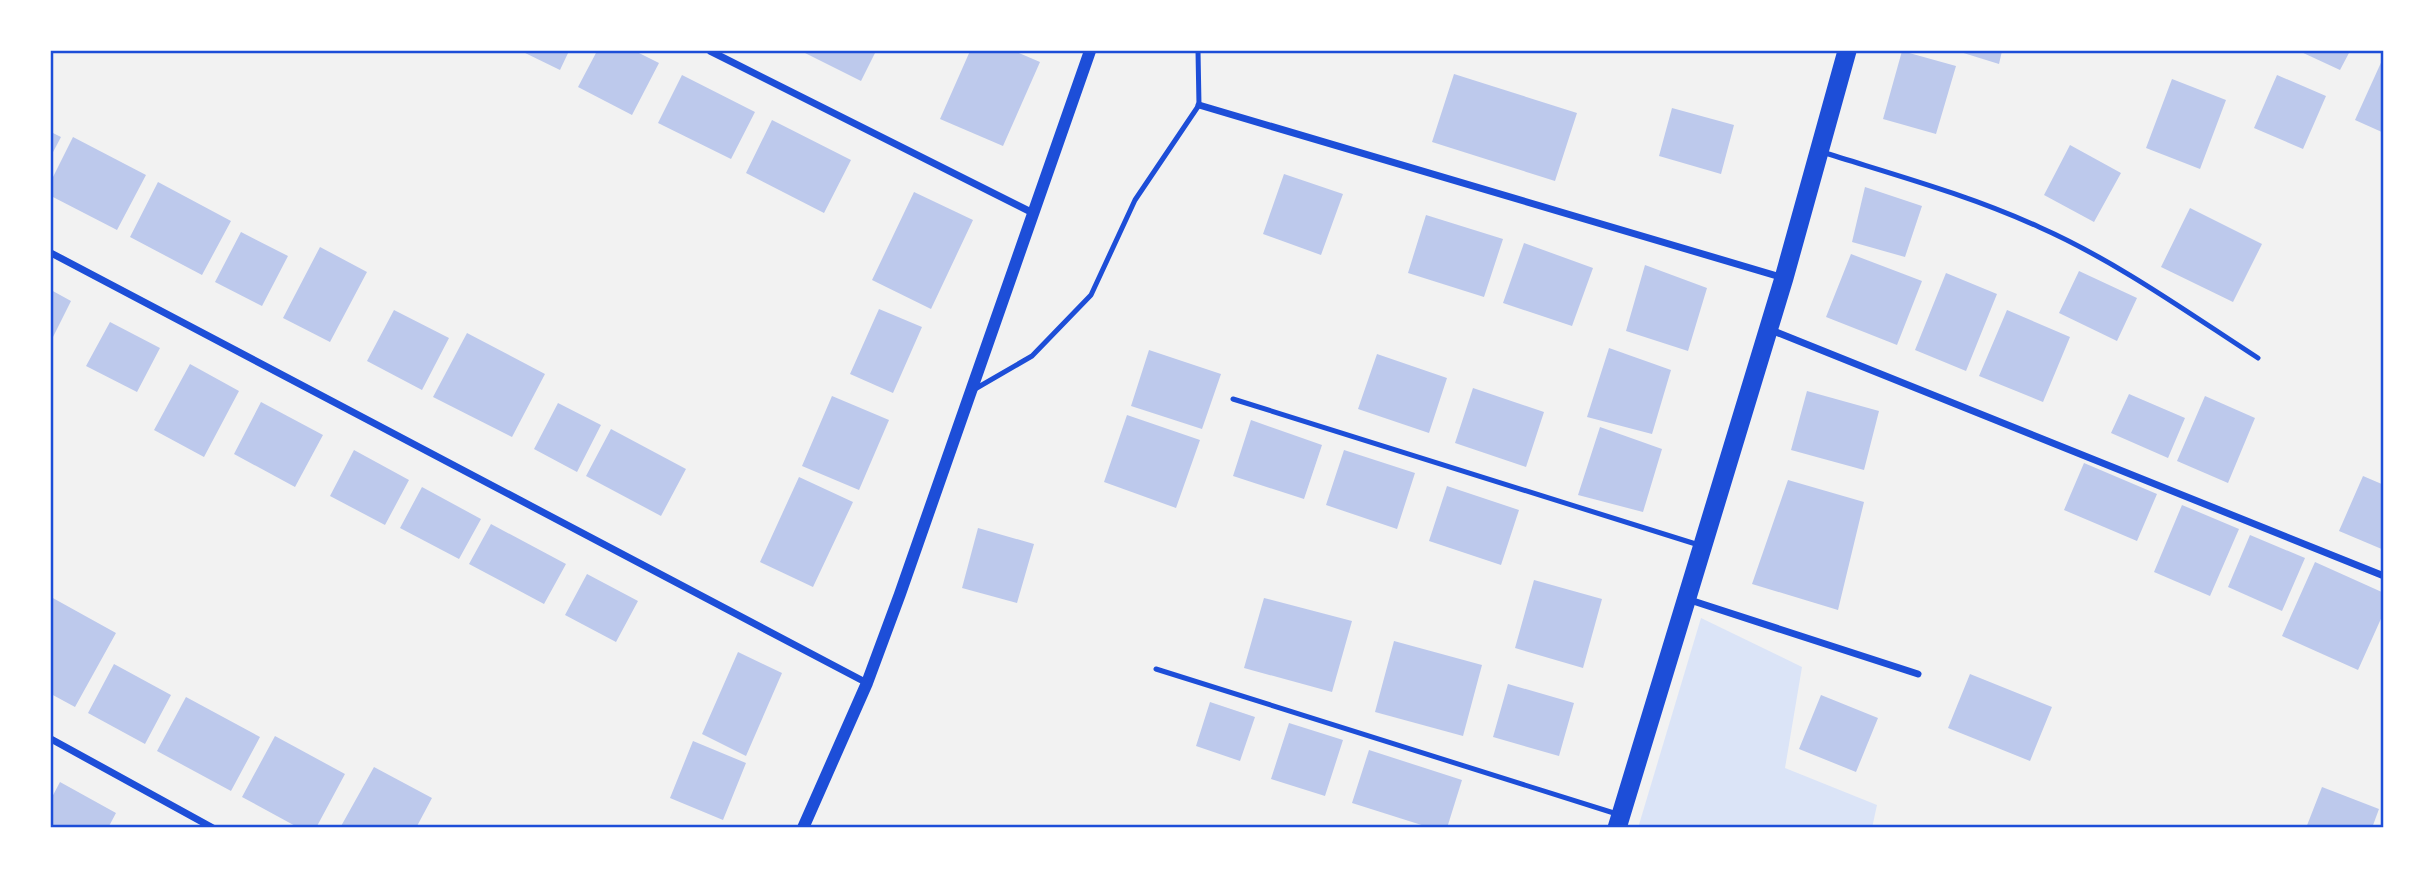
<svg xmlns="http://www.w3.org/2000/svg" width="2435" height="879" viewBox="0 0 2435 879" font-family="Helvetica,sans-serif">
<rect width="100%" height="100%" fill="#f2f2f2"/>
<path fill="#dbe4f7" d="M 1701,618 L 1802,667 L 1785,768 L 1877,805 L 1872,828 L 1638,828 Z"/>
<path fill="#bdc9ec" d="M 521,51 L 569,51 L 560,70 Z
M 597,51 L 635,51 L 659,63 L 632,115 L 578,87 Z
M 801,51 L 876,51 L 861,81 Z
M 970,51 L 1014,51 L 1040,62 L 1003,146 L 940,119 Z
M 1902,51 L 1956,66 L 1936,134 L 1883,119 Z
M 1957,51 L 2002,51 L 1999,64 Z
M 2299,51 L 2350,51 L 2340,70 Z
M 2384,56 L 2384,133 L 2355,120 Z
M 1454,74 L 1577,113 L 1555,181 L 1432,142 Z
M 682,75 L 755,112 L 731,159 L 658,123 Z
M 2277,75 L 2326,96 L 2303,149 L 2254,128 Z
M 2172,79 L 2226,100 L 2200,169 L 2146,148 Z
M 1672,108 L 1734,125 L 1721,174 L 1659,156 Z
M 772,120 L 851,160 L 824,213 L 746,173 Z
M 51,132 L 61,137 L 51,156 Z
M 73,137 L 146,175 L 117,230 L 51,196 L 51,181 Z
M 2070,145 L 2121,173 L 2094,222 L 2044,195 Z
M 1284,174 L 1343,194 L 1321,255 L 1263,234 Z
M 158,182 L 231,221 L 202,275 L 130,237 Z
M 1865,187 L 1922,206 L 1905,257 L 1852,242 Z
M 914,192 L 973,220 L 931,309 L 872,280 Z
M 2190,208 L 2262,244 L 2233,302 L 2161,267 Z
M 1426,215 L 1503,239 L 1484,297 L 1408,273 Z
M 241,232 L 288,256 L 262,306 L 215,282 Z
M 1524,243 L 1593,268 L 1572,326 L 1503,303 Z
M 320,247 L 367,272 L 330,342 L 283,318 Z
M 1851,254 L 1922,281 L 1897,345 L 1826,317 Z
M 1645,265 L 1707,288 L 1688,351 L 1626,331 Z
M 2079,271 L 2137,298 L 2117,341 L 2059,313 Z
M 1946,273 L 1997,294 L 1966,371 L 1915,350 Z
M 51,290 L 71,301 L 51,341 Z
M 879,309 L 922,327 L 893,393 L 850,374 Z
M 394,310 L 449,338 L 422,390 L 367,361 Z
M 2007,310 L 2070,337 L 2043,402 L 1979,376 Z
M 110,322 L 160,348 L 137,392 L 86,366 Z
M 467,333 L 545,374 L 512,437 L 433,397 Z
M 1609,348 L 1671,370 L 1652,434 L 1587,417 Z
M 1149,350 L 1221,374 L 1202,429 L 1131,406 Z
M 1377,354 L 1447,378 L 1429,433 L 1358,409 Z
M 190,364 L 239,391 L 204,457 L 154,430 Z
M 1473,388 L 1544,412 L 1526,467 L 1455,443 Z
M 1807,391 L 1879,411 L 1864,470 L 1791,450 Z
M 2129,394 L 2185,418 L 2168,458 L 2111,433 Z
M 832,396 L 889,420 L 859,490 L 802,466 Z
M 2205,396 L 2255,418 L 2228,483 L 2177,461 Z
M 261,402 L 323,435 L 295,487 L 234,454 Z
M 558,403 L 601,425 L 577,472 L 534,449 Z
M 1127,415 L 1200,440 L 1176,508 L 1104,482 Z
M 1251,420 L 1322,445 L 1304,499 L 1233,476 Z
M 1600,427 L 1662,449 L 1643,512 L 1578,495 Z
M 611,429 L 686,469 L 661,516 L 586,476 Z
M 354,450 L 409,480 L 385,525 L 330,496 Z
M 1344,450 L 1415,473 L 1397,529 L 1326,505 Z
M 2084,463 L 2157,494 L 2137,541 L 2064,510 Z
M 2363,476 L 2384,485 L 2384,550 L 2339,531 Z
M 799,477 L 853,502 L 813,587 L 760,562 Z
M 1788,480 L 1864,502 L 1838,610 L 1752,584 Z
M 1447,486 L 1519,510 L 1501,565 L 1429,541 Z
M 422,487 L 481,519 L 459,559 L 400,528 Z
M 2182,505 L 2239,529 L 2210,596 L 2154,572 Z
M 491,524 L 566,564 L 544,604 L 469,564 Z
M 978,528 L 1034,544 L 1017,603 L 962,588 Z
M 2250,535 L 2305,558 L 2282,611 L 2228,587 Z
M 2315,562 L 2384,593 L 2384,612 L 2358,670 L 2282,636 Z
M 587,574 L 638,601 L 616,642 L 565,615 Z
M 1534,580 L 1602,599 L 1583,668 L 1515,648 Z
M 51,597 L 116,633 L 75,707 L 51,694 Z
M 1264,598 L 1352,621 L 1332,692 L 1244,668 Z
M 1394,641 L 1482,665 L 1463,736 L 1375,712 Z
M 738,652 L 782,673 L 746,756 L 702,734 Z
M 114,664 L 171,695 L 145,744 L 88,713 Z
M 1970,674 L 2052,707 L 2030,761 L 1948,728 Z
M 1508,684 L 1574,703 L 1559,756 L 1493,737 Z
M 1821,695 L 1878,718 L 1856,772 L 1799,749 Z
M 186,697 L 260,737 L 231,791 L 157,751 Z
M 1210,702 L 1255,717 L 1240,761 L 1196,746 Z
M 1289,723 L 1343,740 L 1325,796 L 1271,779 Z
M 275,736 L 345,774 L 316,828 L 299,828 L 242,797 Z
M 693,741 L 746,763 L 723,820 L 670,798 Z
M 1369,750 L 1462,780 L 1447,828 L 1431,828 L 1352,803 Z
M 374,767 L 432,798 L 416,828 L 340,828 Z
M 60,782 L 116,813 L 108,828 L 51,828 L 51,799 Z
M 2322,787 L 2379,809 L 2372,828 L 2306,828 Z"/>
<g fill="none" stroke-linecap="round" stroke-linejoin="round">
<path stroke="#1d4ed8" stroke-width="5" d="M 1822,152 C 1895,175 1969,195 2039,227 C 2116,261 2187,312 2258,358
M 975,389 L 1032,356 L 1091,295 L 1135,200 L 1199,105 L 1198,51
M 1233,399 L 1699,545
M 1156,669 L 1617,814"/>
<path stroke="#1d4ed8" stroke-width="7" d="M 710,51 L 1031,212
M 1199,105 L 1784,278
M 51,253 L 867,683
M 1771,330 L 2384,576
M 1690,600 L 1918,674
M 51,739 L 213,828"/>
<path stroke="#1d4ed8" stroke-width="12" d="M 803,828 L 867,683 L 900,594 L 1090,51"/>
<path stroke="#1d4ed8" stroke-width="19" d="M 1617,828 L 1784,278 L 1847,51"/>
</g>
<rect width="2435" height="879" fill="none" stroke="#ffffff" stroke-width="105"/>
<rect x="52" y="52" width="2330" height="774" fill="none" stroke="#1d4ed8" stroke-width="2.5"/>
</svg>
